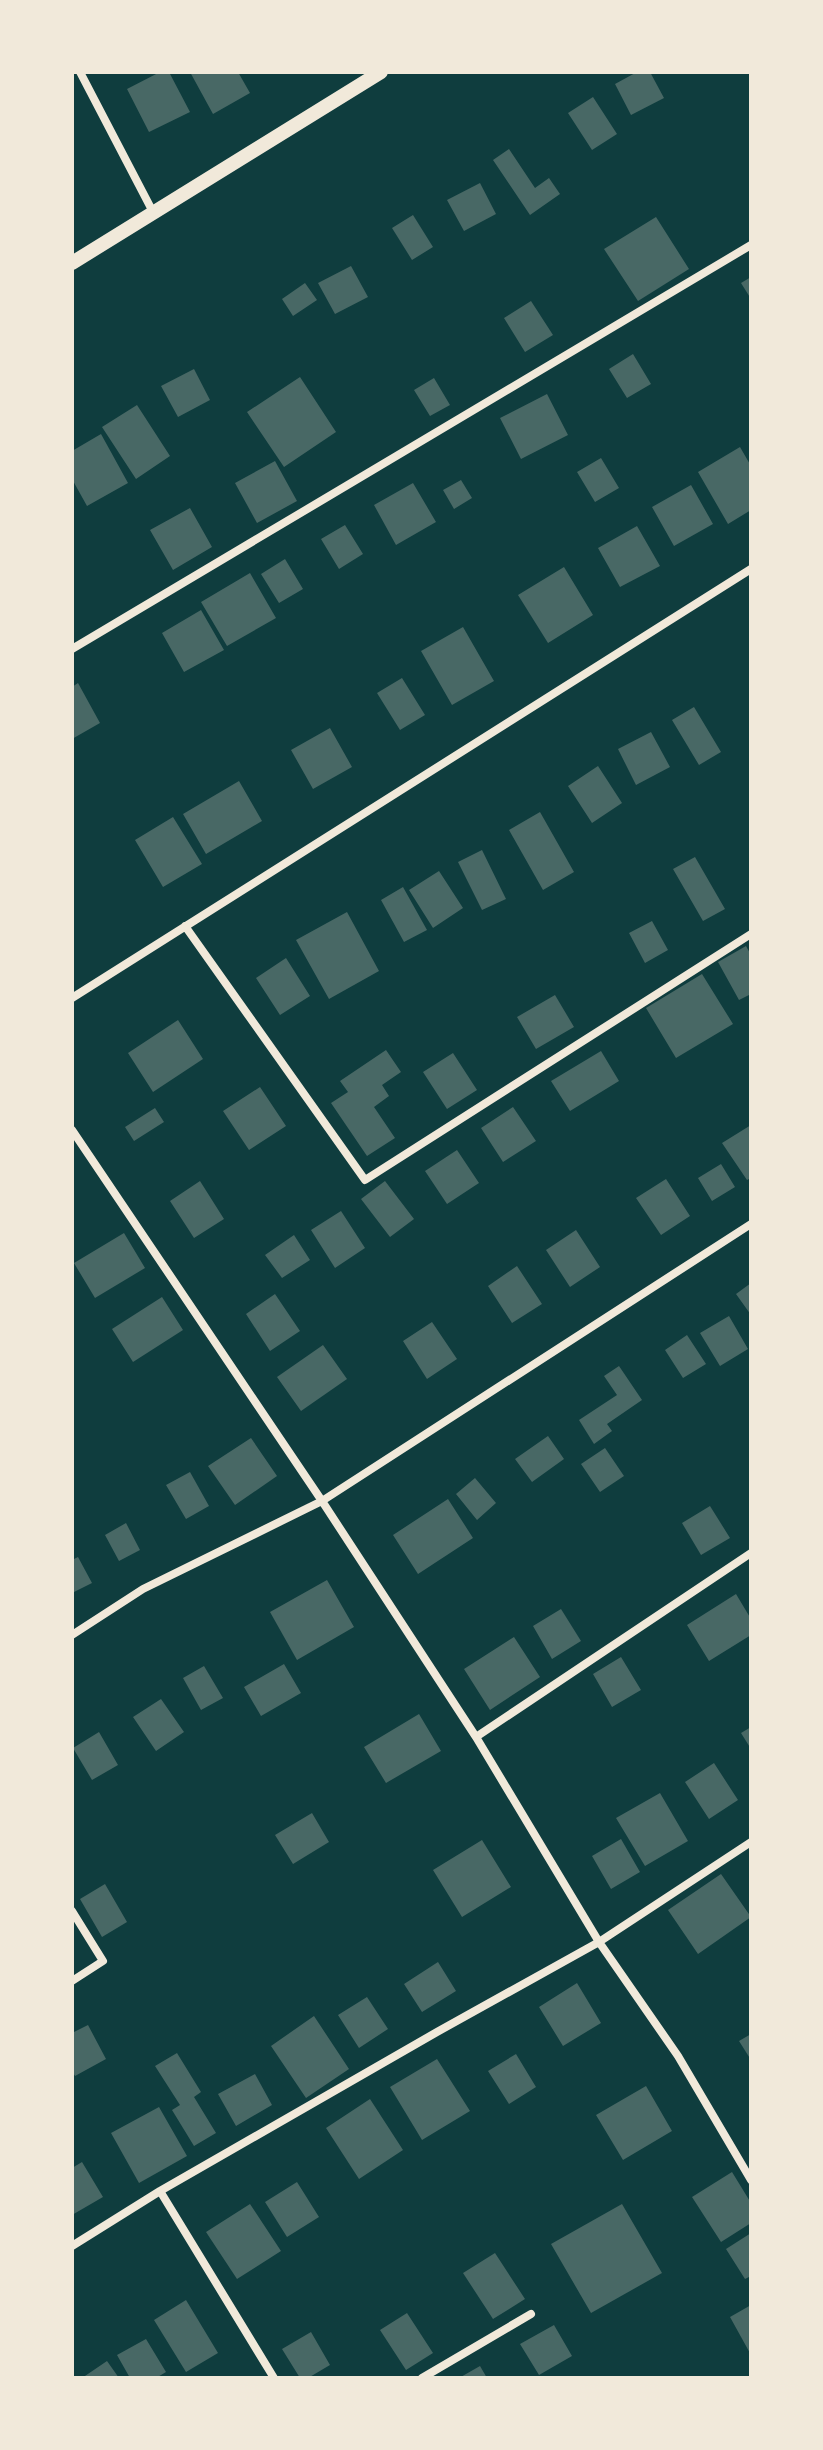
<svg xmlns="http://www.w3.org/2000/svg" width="823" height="2450" viewBox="0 0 823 2450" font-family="Overpass,sans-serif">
<rect width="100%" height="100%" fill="#0f3d3e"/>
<path fill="#486865" d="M 160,72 L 169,72 L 190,112 L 149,132 L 127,89 Z
M 190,72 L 238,72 L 250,93 L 213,114 Z
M 637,72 L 650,72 L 664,98 L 631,115 L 615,84 Z
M 593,97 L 617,134 L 592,150 L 568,113 Z
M 509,149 L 535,188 L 549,178 L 560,194 L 530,215 L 493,160 Z
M 480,183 L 496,214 L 464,231 L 447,200 Z
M 413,215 L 433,247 L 412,260 L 392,228 Z
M 656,217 L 689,269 L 638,301 L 604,249 Z
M 351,266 L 368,297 L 335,314 L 318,283 Z
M 751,277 L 751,299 L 741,283 Z
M 305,283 L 317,300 L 293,316 L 282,299 Z
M 531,301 L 553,335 L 525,352 L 504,318 Z
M 633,354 L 651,384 L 627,398 L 609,369 Z
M 194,369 L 210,400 L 178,417 L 161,386 Z
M 300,377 L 336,432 L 284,467 L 247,412 Z
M 434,378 L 450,405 L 430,416 L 414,390 Z
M 547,394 L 568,435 L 521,459 L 500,418 Z
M 137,405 L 170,456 L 136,479 L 102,427 Z
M 101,434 L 128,483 L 87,506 L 72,479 L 72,451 Z
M 740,447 L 751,466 L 751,510 L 728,524 L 698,472 Z
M 601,458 L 619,488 L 595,502 L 577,472 Z
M 275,461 L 297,501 L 257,523 L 235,483 Z
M 461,480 L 472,498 L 454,509 L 443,490 Z
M 413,483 L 436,522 L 396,545 L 374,505 Z
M 691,485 L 713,524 L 674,546 L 652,507 Z
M 190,508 L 212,547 L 173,570 L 150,530 Z
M 345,525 L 363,554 L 339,569 L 321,539 Z
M 637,526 L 660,566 L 620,587 L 598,548 Z
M 285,559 L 303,589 L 279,603 L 261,574 Z
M 564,567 L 593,615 L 548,643 L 518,595 Z
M 250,573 L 276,618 L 227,646 L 201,602 Z
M 201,610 L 224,650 L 184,672 L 162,633 Z
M 463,627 L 494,681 L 452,705 L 421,651 Z
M 402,678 L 425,715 L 400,730 L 377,693 Z
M 78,683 L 100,723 L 72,739 L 72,687 Z
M 694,707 L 721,752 L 699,765 L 672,720 Z
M 330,728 L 352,767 L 313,789 L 291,750 Z
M 651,732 L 670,767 L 636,785 L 618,749 Z
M 598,766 L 622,803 L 592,823 L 568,786 Z
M 239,781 L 262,821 L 206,854 L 183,814 Z
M 540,812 L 574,872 L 543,890 L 509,830 Z
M 173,817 L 202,864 L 163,887 L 135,840 Z
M 482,850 L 506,899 L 482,910 L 458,862 Z
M 695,857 L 725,909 L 703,921 L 673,869 Z
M 439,871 L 463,908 L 433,928 L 409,890 Z
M 403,887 L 427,930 L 404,942 L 381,900 Z
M 347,912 L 379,971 L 329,999 L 296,940 Z
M 652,921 L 668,950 L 645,963 L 629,933 Z
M 746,946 L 751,955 L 751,994 L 739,1000 L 718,962 Z
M 286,958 L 310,996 L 280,1015 L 256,978 Z
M 702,974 L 733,1024 L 676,1058 L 646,1008 Z
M 555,995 L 574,1027 L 536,1049 L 517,1017 Z
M 178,1020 L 203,1059 L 153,1092 L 128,1053 Z
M 386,1050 L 401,1072 L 382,1085 L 389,1096 L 374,1107 L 395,1138 L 367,1156 L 331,1103 L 348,1092 L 340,1081 Z
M 601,1051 L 619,1081 L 570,1111 L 551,1081 Z
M 453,1053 L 477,1090 L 447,1109 L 423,1072 Z
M 260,1087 L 286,1126 L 249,1150 L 223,1111 Z
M 513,1107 L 536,1141 L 503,1162 L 481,1128 Z
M 155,1108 L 164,1122 L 134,1141 L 125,1127 Z
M 751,1125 L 751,1178 L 747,1180 L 722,1143 Z
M 457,1150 L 479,1183 L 447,1204 L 425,1171 Z
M 721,1164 L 735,1187 L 712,1201 L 698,1178 Z
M 666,1179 L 690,1216 L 661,1235 L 636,1198 Z
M 200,1181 L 224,1219 L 194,1238 L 170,1201 Z
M 385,1181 L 414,1219 L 390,1237 L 361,1199 Z
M 341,1211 L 365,1248 L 335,1268 L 311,1230 Z
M 576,1230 L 600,1267 L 570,1287 L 546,1250 Z
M 124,1233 L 145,1268 L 95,1298 L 74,1263 Z
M 294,1235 L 310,1260 L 282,1278 L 265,1255 Z
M 517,1266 L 542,1304 L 512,1323 L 488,1286 Z
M 751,1283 L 751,1315 L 736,1294 Z
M 275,1294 L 300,1331 L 270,1351 L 246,1314 Z
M 162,1297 L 183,1330 L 133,1362 L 112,1329 Z
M 729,1316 L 748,1349 L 720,1366 L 700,1333 Z
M 432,1322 L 457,1359 L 427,1379 L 403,1341 Z
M 687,1335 L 706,1364 L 683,1378 L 665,1350 Z
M 323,1345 L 347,1379 L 301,1411 L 277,1377 Z
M 619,1366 L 642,1400 L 607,1424 L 612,1431 L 594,1444 L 579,1420 L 617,1395 L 604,1376 Z
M 548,1436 L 564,1459 L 532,1482 L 515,1459 Z
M 251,1438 L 277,1476 L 235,1505 L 208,1466 Z
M 605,1448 L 624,1476 L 600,1492 L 581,1464 Z
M 190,1472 L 209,1506 L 186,1519 L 166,1485 Z
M 475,1478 L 496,1503 L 477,1520 L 456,1494 Z
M 448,1499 L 473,1538 L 418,1574 L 393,1535 Z
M 710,1506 L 730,1538 L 701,1555 L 682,1523 Z
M 126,1523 L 140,1550 L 119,1561 L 105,1535 Z
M 78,1557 L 92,1583 L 72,1593 L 72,1560 Z
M 327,1580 L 354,1627 L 297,1660 L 270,1612 Z
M 736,1594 L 751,1619 L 751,1635 L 709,1661 L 687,1625 Z
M 561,1609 L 581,1641 L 552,1659 L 533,1626 Z
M 514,1637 L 540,1677 L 490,1710 L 464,1669 Z
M 621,1657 L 641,1690 L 612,1707 L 593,1674 Z
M 284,1664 L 301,1693 L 261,1716 L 244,1687 Z
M 204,1666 L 223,1698 L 201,1710 L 183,1678 Z
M 161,1699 L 184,1732 L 156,1751 L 133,1717 Z
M 419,1714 L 441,1751 L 386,1783 L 364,1747 Z
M 751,1727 L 751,1749 L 741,1733 Z
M 99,1732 L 118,1765 L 92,1780 L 73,1748 Z
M 714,1763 L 738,1800 L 709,1819 L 685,1782 Z
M 660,1793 L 688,1841 L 645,1866 L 616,1818 Z
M 312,1813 L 329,1842 L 293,1864 L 275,1835 Z
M 621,1839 L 640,1872 L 611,1889 L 592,1856 Z
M 482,1840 L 511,1887 L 462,1917 L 433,1870 Z
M 721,1874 L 751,1917 L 698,1954 L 668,1910 Z
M 105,1884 L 127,1922 L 102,1937 L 80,1899 Z
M 438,1962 L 456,1991 L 422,2012 L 404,1984 Z
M 577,1983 L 601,2023 L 563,2046 L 539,2007 Z
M 367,1997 L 388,2029 L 359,2048 L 338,2015 Z
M 314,2016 L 349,2069 L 306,2098 L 271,2046 Z
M 88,2025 L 106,2059 L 75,2076 L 72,2071 L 72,2033 Z
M 751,2034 L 751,2060 L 739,2041 Z
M 177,2053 L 201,2092 L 194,2097 L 216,2133 L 194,2146 L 172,2110 L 180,2105 L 155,2066 Z
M 516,2054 L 536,2087 L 509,2104 L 488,2071 Z
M 437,2059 L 470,2111 L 422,2140 L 390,2087 Z
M 255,2074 L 272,2105 L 236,2126 L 218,2094 Z
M 646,2086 L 672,2131 L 623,2160 L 596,2115 Z
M 370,2099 L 403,2150 L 359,2179 L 326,2128 Z
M 159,2107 L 187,2156 L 139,2183 L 111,2133 Z
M 82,2162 L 103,2197 L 72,2215 L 72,2168 Z
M 732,2172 L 751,2203 L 751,2223 L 721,2242 L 692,2197 Z
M 297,2182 L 319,2217 L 287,2237 L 265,2202 Z
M 250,2204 L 281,2251 L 237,2279 L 206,2232 Z
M 622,2204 L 662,2273 L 591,2313 L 551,2244 Z
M 751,2233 L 751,2276 L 745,2279 L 726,2249 Z
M 495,2253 L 525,2299 L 493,2319 L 463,2273 Z
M 186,2300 L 218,2353 L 186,2372 L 154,2320 Z
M 751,2305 L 751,2355 L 730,2317 Z
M 407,2313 L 433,2353 L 406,2370 L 380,2330 Z
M 554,2325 L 572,2356 L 539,2375 L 520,2344 Z
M 311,2332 L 330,2365 L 308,2378 L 300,2378 L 282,2349 Z
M 146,2339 L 166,2372 L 156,2378 L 130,2378 L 117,2355 Z
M 107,2361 L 119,2378 L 82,2378 Z
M 480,2366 L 487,2378 L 459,2378 Z"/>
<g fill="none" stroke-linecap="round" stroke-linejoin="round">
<path stroke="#f1e9da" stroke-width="8" d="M 80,72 L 153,212
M 72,649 L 751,245
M 185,926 L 365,1180 L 751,934
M 72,998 L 751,569
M 72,1130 L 322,1501 L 476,1737 L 599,1942 L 678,2056 L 751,2180
M 72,1635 L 143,1589 L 322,1501 L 751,1224
M 476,1737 L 751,1553
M 72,1911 L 103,1961 L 72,1981
M 160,2191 L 274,2378
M 72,2246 L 160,2191 L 437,2032 L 599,1942 L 751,1842
M 422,2378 L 531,2314"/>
<path stroke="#f1e9da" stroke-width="14" d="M 72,263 L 381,72"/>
</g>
<rect width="823" height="2450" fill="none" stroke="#f1e9da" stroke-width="148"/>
</svg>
